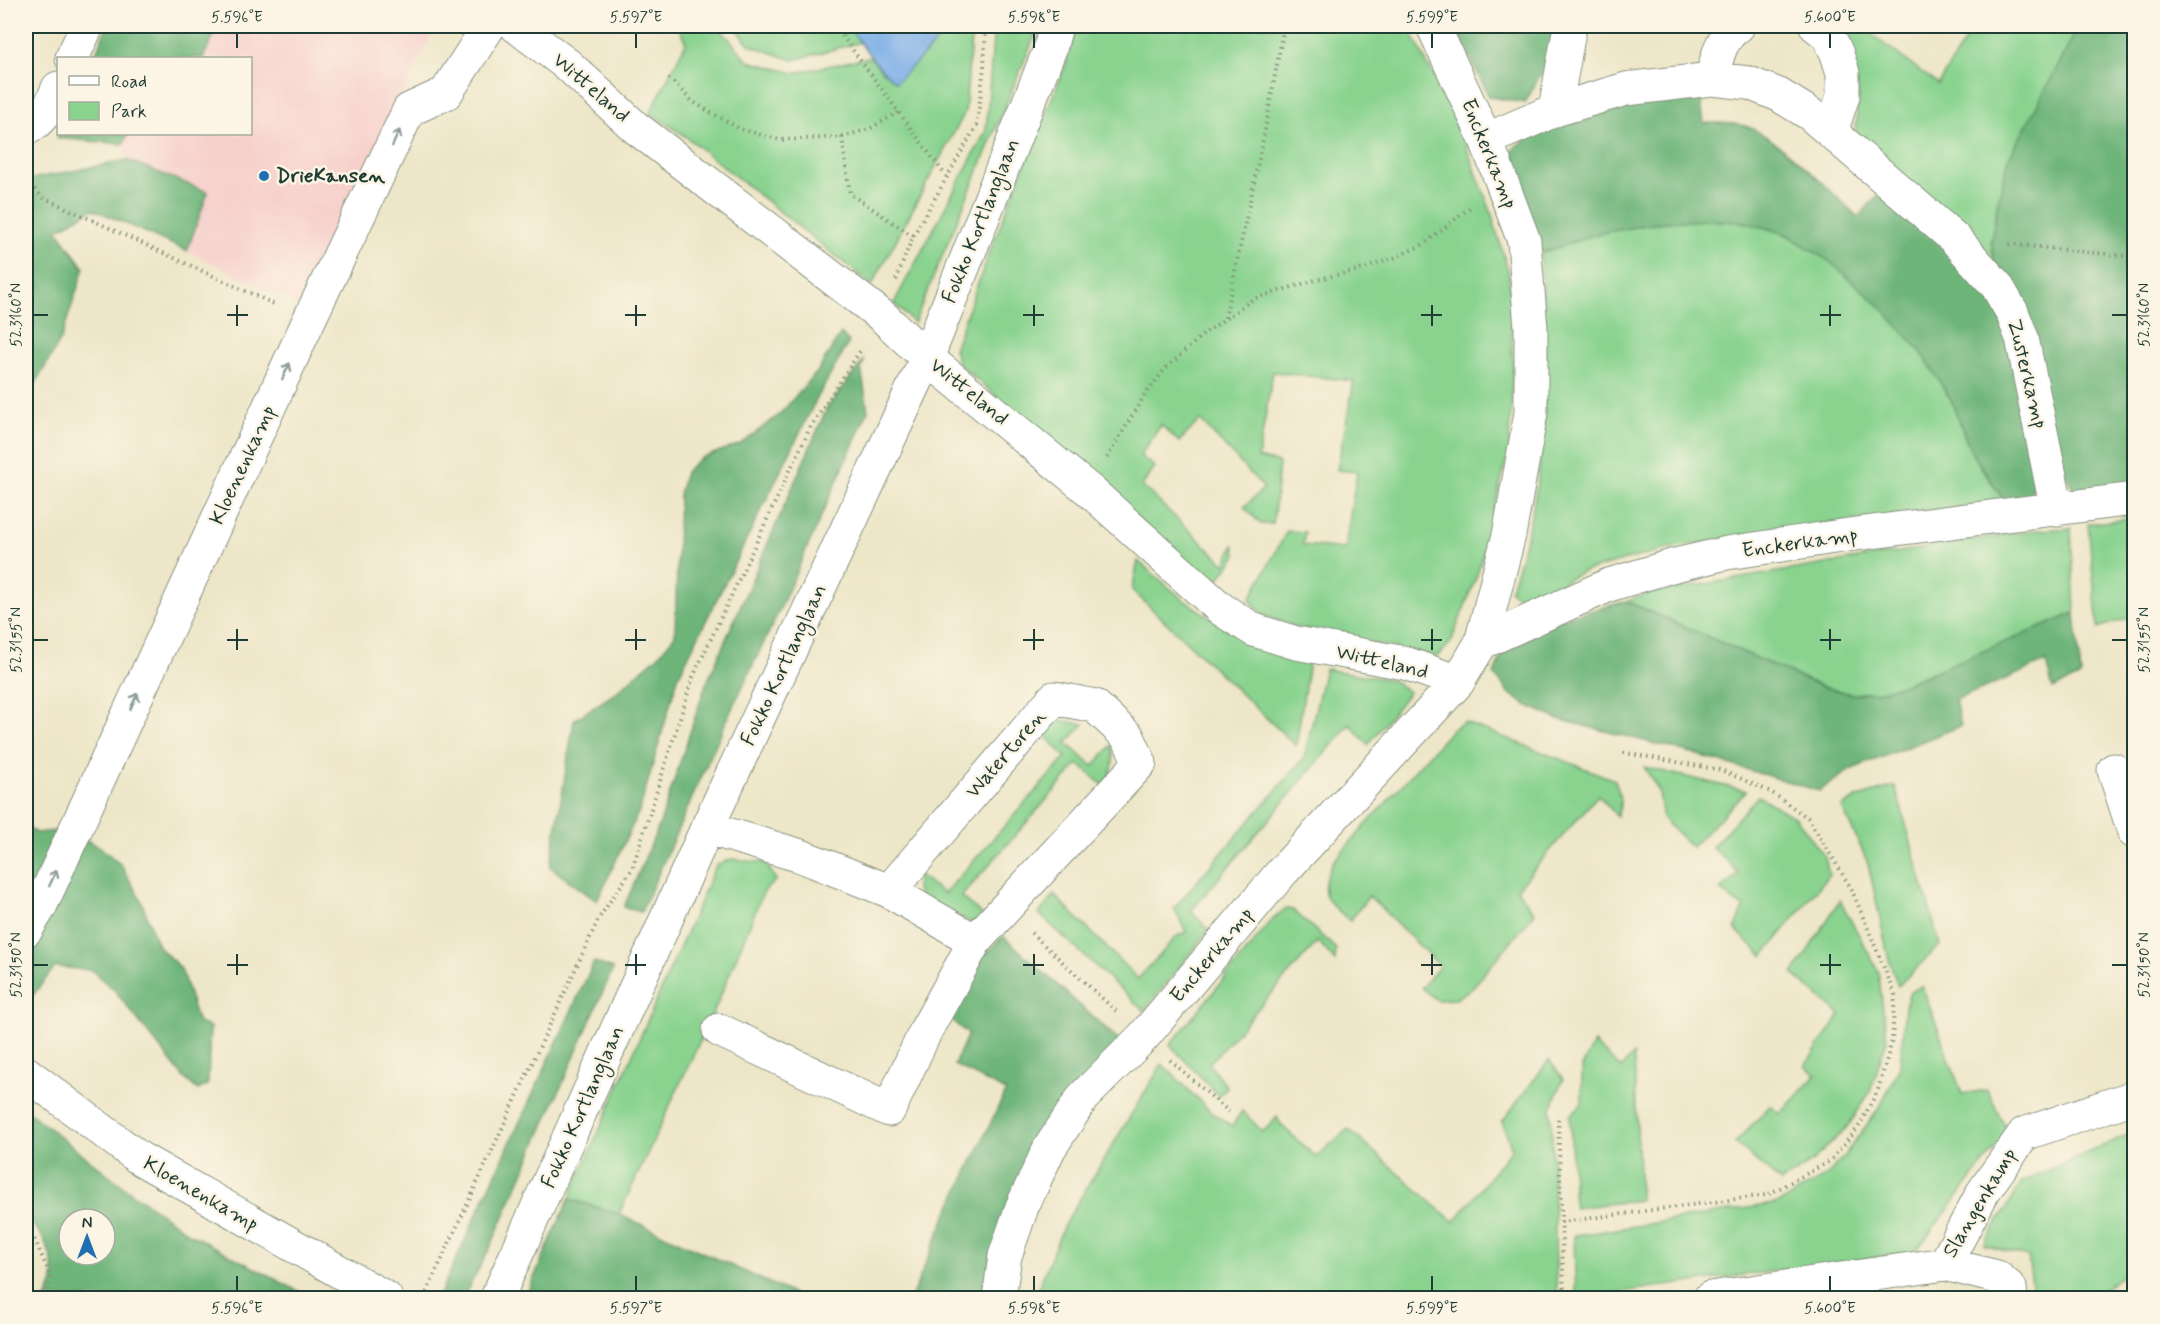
<svg xmlns="http://www.w3.org/2000/svg" width="2160" height="1324" viewBox="0 0 2160 1324" font-family="Mynerve,sans-serif">
<rect width="100%" height="100%" fill="#fcf5e5"/>
<filter id="ink" filterUnits="userSpaceOnUse"><feTurbulence type="fractalNoise" baseFrequency=".0167" numOctaves="2"/><feDisplacementMap in="SourceGraphic" scale="12" xChannelSelector="R" yChannelSelector="G"/><feConvolveMatrix kernelMatrix="1 2 1 2 8 2 1 2 1" color-interpolation-filters="sRGB"/></filter>
<filter id="wash" filterUnits="userSpaceOnUse"><feTurbulence type="fractalNoise" baseFrequency=".008" numOctaves="4" result="noise"/><feDisplacementMap in="SourceGraphic" scale="24" xChannelSelector="R" yChannelSelector="G"/><feGaussianBlur stdDeviation="1.35" result="paint"/><feColorMatrix in="noise" values="0 0 0 0 0 0 0 0 0 0 0 0 0 0 0 0 0 1.4 0 .05"/><feComposite in="paint" operator="in"/></filter>
<g filter="url(#wash)">
<rect width="100%" height="100%" fill="#eee6c8"/>
<path fill="#f7d0cc" d="M 218,26 L 436,26 L 298,305 L 187,251 L 208,192 L 127,160 L 123,144 L 128,134 L 250,134 L 250,58 L 203,58 Z"/>
<path fill="#89d38f" stroke="#548862" stroke-width="1.5" d="M 678,26 L 718,26 L 748,61 L 794,73 L 870,57 L 884,73 L 924,55 L 950,26 L 972,26 L 965,112 L 872,285 L 685,136 L 650,113 L 686,43 Z
M 734,26 L 847,26 L 861,42 L 793,60 L 750,45 Z
M 994,26 L 1039,26 L 914,323 L 894,303 L 986,131 Z
M 1077,26 L 1408,26 L 1457,122 L 1490,209 L 1509,274 L 1513,367 L 1509,450 L 1478,572 L 1451,642 L 1438,657 L 1299,628 L 1262,615 L 1250,599 L 1287,531 L 1305,532 L 1303,545 L 1345,549 L 1357,472 L 1337,470 L 1354,381 L 1273,372 L 1258,458 L 1279,463 L 1273,524 L 1261,524 L 1244,507 L 1264,488 L 1200,420 L 1179,442 L 1161,425 L 1140,456 L 1155,467 L 1142,486 L 1225,564 L 1234,545 L 1237,555 L 1214,585 L 958,363 L 954,349 L 989,253 L 1065,66 Z
M 1833,26 L 1860,26 L 1938,84 L 1974,26 L 2080,26 L 2009,158 L 1998,201 L 1991,241 L 1995,266 L 1856,134 L 1858,90 Z
M 1707,220 C 1733,222 1763,222 1787,235 C 1849,266 1921,339 1952,401 C 1959,416 1962,433 1970,448 C 1979,467 1993,484 2005,502 L 1776,531 L 1670,548 L 1582,572 L 1525,602 L 1510,591 C 1531,532 1542,470 1544,408 C 1546,356 1542,304 1541,253 L 1600,233 L 1664,222 Z
M 2134,518 L 2134,616 L 2098,628 L 2088,524 Z
M 2071,528 L 2075,613 L 1902,685 L 1877,692 L 1852,694 L 1823,687 L 1626,601 L 1651,593 L 2026,531 Z
M 1138,561 L 1185,601 L 1233,632 L 1309,661 L 1296,746 L 1132,590 Z
M 1325,669 L 1392,680 L 1409,692 L 1368,745 L 1350,724 L 1191,911 L 1209,930 L 1144,1011 L 1039,914 L 1054,895 L 1138,979 L 1177,936 L 1186,932 L 1174,908 L 1304,758 Z
M 1060,720 L 1084,724 L 1066,743 L 1093,766 L 1112,745 C 1115,761 1113,772 1103,785 L 1078,764 L 961,897 L 984,916 L 978,926 L 920,898 L 916,886 L 919,875 L 944,894 L 1066,757 L 1043,734 L 1051,721 Z
M 1464,722 L 1615,780 C 1619,792 1623,804 1617,816 L 1598,795 L 1517,889 L 1535,913 L 1472,988 L 1456,999 L 1437,1000 L 1421,988 L 1440,966 L 1369,896 L 1350,921 C 1324,898 1317,895 1333,862 L 1452,729 Z
M 1644,767 L 1746,791 L 1692,847 L 1663,819 L 1659,791 Z
M 1895,786 L 1940,945 L 1898,986 L 1889,960 L 1868,863 L 1842,807 L 1858,797 Z
M 1758,796 L 1796,818 L 1825,857 L 1829,875 L 1763,956 L 1735,929 L 1744,908 L 1720,890 L 1739,873 L 1712,847 Z
M 732,859 L 766,863 L 776,880 L 766,889 L 762,895 L 718,1002 L 619,1214 L 569,1199 L 716,865 Z
M 1840,900 L 1878,971 L 1887,1040 L 1870,1092 L 1849,1125 L 1812,1162 L 1781,1182 L 1735,1143 L 1770,1106 L 1780,1114 L 1816,1075 L 1805,1066 L 1840,1015 L 1793,974 Z
M 1285,909 L 1293,910 L 1336,949 L 1335,961 L 1318,941 L 1209,1064 L 1227,1087 L 1219,1096 L 1170,1045 L 1272,920 Z
M 1922,986 L 1962,1094 L 1987,1090 L 2008,1132 L 1915,1252 L 1576,1298 L 1574,1236 L 1779,1203 L 1827,1175 L 1844,1156 L 1879,1108 L 1900,1067 L 1905,1007 L 1910,992 Z
M 1594,1043 L 1621,1068 L 1634,1054 L 1640,1200 L 1574,1208 L 1570,1116 L 1582,1103 L 1582,1067 Z
M 1549,1060 L 1563,1079 L 1551,1108 L 1557,1298 L 1034,1298 L 1064,1225 L 1162,1064 L 1210,1111 L 1232,1126 L 1242,1111 L 1263,1132 L 1277,1117 L 1281,1125 L 1316,1157 L 1348,1129 L 1454,1222 L 1512,1149 L 1502,1122 Z
M 2134,1132 L 2134,1266 L 2093,1298 L 2034,1298 L 2028,1257 L 1984,1245 L 2022,1182 Z"/>
<path fill="#6eb57a" stroke="#467957" stroke-width="1.5" fill-rule="evenodd" d="M 107,26 L 218,26 L 203,58 L 94,58 Z
M 1455,26 L 1555,26 L 1548,61 L 1525,103 L 1489,97 Z
M 2079,26 L 2134,26 L 2134,487 L 2089,493 L 2074,490 L 2065,474 L 1995,266 L 1991,241 L 1998,201 L 2009,158 Z
M 1700,94 L 1704,123 C 1716,123 1729,122 1741,125 C 1772,130 1833,194 1858,217 L 1881,192 L 1963,264 L 2001,316 L 2028,420 L 2033,489 L 2025,497 L 2005,502 L 1970,449 L 1952,402 L 1923,354 L 1880,306 L 1829,261 L 1786,234 L 1745,222 L 1707,220 L 1664,222 L 1600,233 L 1541,253 L 1508,159 L 1516,146 L 1544,129 L 1645,97 Z
M 59,134 L 128,134 L 123,144 L 56,138 Z
M 127,160 L 208,192 L 187,251 L 93,209 L 57,230 L 84,268 L 61,339 L 33,388 L 26,429 L 26,180 Z
M 841,333 L 849,342 L 816,400 L 678,677 L 640,809 L 597,901 L 550,867 L 574,720 L 614,694 L 658,656 L 675,635 L 679,494 L 685,472 L 699,459 L 740,444 L 779,415 L 818,371 Z
M 865,359 L 861,368 L 868,411 L 779,611 L 729,715 L 641,912 L 624,907 L 660,823 L 705,687 L 827,408 Z
M 1626,601 L 1822,687 L 1852,694 L 1877,692 L 1902,685 L 2075,613 L 2081,676 L 2053,689 L 2046,662 L 1955,700 L 1961,726 L 1852,769 L 1819,791 L 1688,752 L 1557,719 L 1524,704 L 1509,693 L 1494,674 L 1504,650 L 1561,619 Z
M 26,827 L 36,833 L 65,830 L 100,847 L 121,865 L 141,900 L 158,946 L 181,969 L 198,1023 L 210,1027 L 208,1084 L 198,1090 L 184,1078 L 115,991 L 91,970 L 55,967 L 26,1004 Z
M 1003,936 L 1122,1043 L 1024,1210 L 991,1298 L 911,1298 L 946,1216 L 1006,1091 L 954,1065 L 968,1034 L 944,1014 L 978,961 Z
M 594,962 L 613,969 L 490,1248 L 464,1296 L 458,1298 L 438,1298 Z
M 26,1110 L 128,1190 L 190,1234 L 311,1298 L 46,1298 C 49,1292 52,1286 53,1280 C 56,1260 42,1229 26,1219 ZM 69,1219 L 105,1219 L 105,1255 L 69,1255 Z
M 569,1199 L 619,1214 L 802,1298 L 525,1298 Z"/>
<path fill="#7caee8" stroke="#4e768e" stroke-width="1.5" d="M 847,26 L 950,26 L 924,55 L 896,82 C 875,67 864,45 847,26 Z"/>
</g>
<g filter="url(#ink)">
<g fill="none" stroke-linecap="round" stroke-linejoin="round">
<defs>
<path id="minor" d="M 516,26 L 569,66 L 635,127 L 882,316 L 927,358 L 1089,490 L 1221,609 L 1254,630 L 1296,643 L 1405,663 L 1458,682
M 1816,26 L 1829,36 L 1837,54 L 1843,73 L 1843,96 L 1831,132
M 72,58 L 87,26
M 1712,79 C 1717,57 1720,39 1738,26
M 1555,110 L 1570,26
M 26,129 C 43,120 51,106 58,88
M 1486,140 L 1555,110 L 1626,89 L 1712,79 L 1749,83 L 1779,95 L 1810,114 L 1954,238 L 1997,286 L 2012,312 L 2022,338 L 2057,510
M 1481,643 L 1609,585 L 1675,565 L 1727,553 L 1848,535 L 2134,499
M 2114,770 L 2134,832
M 707,828 L 801,856 L 889,891 L 975,941
M 26,930 L 40,907 L 309,320 L 409,110 L 446,93 L 489,26
M 719,1030 L 889,1110 L 926,1030 L 975,941 L 1140,763 L 1128,737 L 1095,706 L 1054,698 L 889,891
M 26,1073 L 139,1158 L 386,1298
M 1945,1264 L 1997,1277 L 2010,1288 L 2011,1298
M 497,1298 L 707,828 L 927,358 L 1050,49 L 1056,26
M 999,1298 L 1005,1256 L 1022,1207 L 1049,1149 L 1083,1097 L 1143,1037 L 1282,872 L 1458,682 L 1481,643 L 1509,535 L 1531,413 L 1531,328 L 1524,241 L 1486,140 L 1433,26
M 1710,1298 L 1945,1264 L 1983,1192 L 2024,1134 L 2134,1097"/>
</defs>
<use href="#minor" stroke="#86927e" stroke-width="35"/>
<path stroke="#86927e" stroke-width="4" stroke-dasharray="1.5 4.5" stroke-linecap="butt" d="M 835,26 L 946,176
M 669,78 L 693,102 L 740,129 L 780,140 L 842,137 L 869,129 L 899,112
M 842,137 L 850,194 L 913,236
M 26,174 L 28,182 L 42,197 L 276,305
M 2009,244 L 2134,257
M 896,280 L 913,236 L 977,125 L 984,66 L 986,26
M 1225,318 L 1265,130 L 1284,26
M 1107,458 L 1144,396 L 1165,369 L 1205,333 L 1253,299 L 1315,280 L 1363,269 L 1396,257 L 1424,244 L 1472,206
M 1031,933 L 1116,1011
M 1170,1060 L 1229,1112
M 1558,1119 L 1564,1298
M 1561,1222 L 1767,1195 L 1830,1161 L 1858,1128 L 1878,1090 L 1892,1041 L 1895,994 L 1851,888 L 1808,818 L 1771,792 L 1721,770 L 1620,752
M 26,1231 L 33,1236 L 51,1277 L 43,1298
M 424,1298 L 599,918 L 632,869 L 693,677 L 810,428 L 862,348"/>
<use href="#minor" stroke="#fff" stroke-width="33"/>
</g>
<defs><path id="oneway-shaft" d="M-6 0H5M1.5-3L5.5 0L1.5 3" fill="none" stroke-width="1.6" stroke-linecap="round" stroke-linejoin="round" transform="scale(1.5)"/></defs>
<g stroke="#8f9e9a">
<use href="#oneway-shaft" transform="translate(396 138) rotate(-65)"/>
<use href="#oneway-shaft" transform="translate(286 371) rotate(-65)"/>
<use href="#oneway-shaft" transform="translate(134 701) rotate(-65)"/>
<use href="#oneway-shaft" transform="translate(53 878) rotate(-65)"/>
</g>
</g>
<path fill="none" stroke="#1f3d34" stroke-width="2" d="M 237,33 L 237,48M 636,33 L 636,48M 1034,33 L 1034,48M 1432,33 L 1432,48M 1830,33 L 1830,48M 237,305 L 237,326M 636,305 L 636,326M 1034,305 L 1034,326M 1432,305 L 1432,326M 1830,305 L 1830,326M 33,315 L 48,315M 227,315 L 248,315M 625,315 L 646,315M 1023,315 L 1044,315M 1421,315 L 1442,315M 1820,315 L 1841,315M 2112,315 L 2127,315M 237,629 L 237,650M 636,629 L 636,650M 1034,629 L 1034,650M 1432,629 L 1432,650M 1830,629 L 1830,650M 33,640 L 48,640M 227,640 L 248,640M 625,640 L 646,640M 1023,640 L 1044,640M 1421,640 L 1442,640M 1820,640 L 1841,640M 2112,640 L 2127,640M 237,954 L 237,975M 636,954 L 636,975M 1034,954 L 1034,975M 1432,954 L 1432,975M 1830,954 L 1830,975M 33,965 L 48,965M 227,965 L 248,965M 625,965 L 646,965M 1023,965 L 1044,965M 1421,965 L 1442,965M 1820,965 L 1841,965M 2112,965 L 2127,965M 237,1276 L 237,1291M 636,1276 L 636,1291M 1034,1276 L 1034,1291M 1432,1276 L 1432,1291M 1830,1276 L 1830,1291"/>
<circle fill="#1f6fb2" stroke="#fcf5e5" stroke-width="2" cx="264" cy="176" r="6"/>
<g text-anchor="middle" dominant-baseline="central" stroke-width="5" stroke-linejoin="round" paint-order="stroke">
<g font-size="21" fill="#1f3d34" stroke="#fcf5e5">
<text transform="translate(591 88) rotate(41)">Witteland</text>
<text transform="translate(1489 154) rotate(68)">Enckerkamp</text>
<text transform="translate(981 221) rotate(-68)">Fokko Kortlanglaan</text>
<text transform="translate(2027 374) rotate(76)">Zusterkamp</text>
<text transform="translate(969 392) rotate(39)">Witteland</text>
<text transform="translate(243 465) rotate(-65)">Kloenenkamp</text>
<text transform="translate(1800 543) rotate(-8)">Enckerkamp</text>
<text transform="translate(1382 662) rotate(13)">Witteland</text>
<text transform="translate(784 665) rotate(-65)">Fokko Kortlanglaan</text>
<text transform="translate(1006 754) rotate(-49)">Watertoren</text>
<text transform="translate(1212 955) rotate(-50)">Enckerkamp</text>
<text transform="translate(583 1107) rotate(-66)">Fokko Kortlanglaan</text>
<text transform="translate(201 1194) rotate(30)">Kloenenkamp</text>
<text transform="translate(1980 1203) rotate(-59)">Slangenkamp</text>
</g>
<g font-size="21" font-weight="bold" fill="#1f3d34" stroke="#fcf5e5" text-anchor="start">
<text x="276" y="176">DrieKansen</text>
</g>
</g>
<rect width="2160" height="1324" fill="none" stroke="#fcf5e5" stroke-width="66"/>
<rect x="57" y="57" width="195" height="78" fill="#fcf5e5" stroke="#a4ab9e" stroke-width="1.5"/>
<rect x="69" y="76" width="30" height="9" fill="#ffffff" stroke="#a4ab9e" stroke-width="1.5"/>
<text x="111" y="87" font-size="18" fill="#1f3d34">Road</text>
<rect x="69" y="102" width="30" height="18" fill="#89d38f" stroke="#a4ab9e" stroke-width="1.5"/>
<text x="111" y="117" font-size="18" fill="#1f3d34">Park</text>
<g transform="translate(87 1237)"><circle r="28" fill="#fcf5e5" stroke="#a4ab9e" stroke-width="1.5"/>
<path d="M0-4.5L10 22L0 15L-10 22Z" fill="#1f6fb2"/>
<text y="-9" font-size="16" font-weight="bold" text-anchor="middle" fill="#1f3d34">N</text>
</g>
<rect x="33" y="33" width="2094" height="1258" fill="none" stroke="#1f3d34" stroke-width="2"/>
<g font-size="15" text-anchor="middle" fill="#1f3d34">
<text x="237" y="22">5.596°E</text>
<text x="636" y="22">5.597°E</text>
<text x="1034" y="22">5.598°E</text>
<text x="1432" y="22">5.599°E</text>
<text x="1830" y="22">5.600°E</text>
<text transform="translate(16 315) rotate(-90)" y="5">52.3160°N</text>
<text transform="translate(2144 315) rotate(-90)" y="5">52.3160°N</text>
<text transform="translate(16 640) rotate(-90)" y="5">52.3155°N</text>
<text transform="translate(2144 640) rotate(-90)" y="5">52.3155°N</text>
<text transform="translate(16 965) rotate(-90)" y="5">52.3150°N</text>
<text transform="translate(2144 965) rotate(-90)" y="5">52.3150°N</text>
<text x="237" y="1313">5.596°E</text>
<text x="636" y="1313">5.597°E</text>
<text x="1034" y="1313">5.598°E</text>
<text x="1432" y="1313">5.599°E</text>
<text x="1830" y="1313">5.600°E</text>
</g>
</svg>
